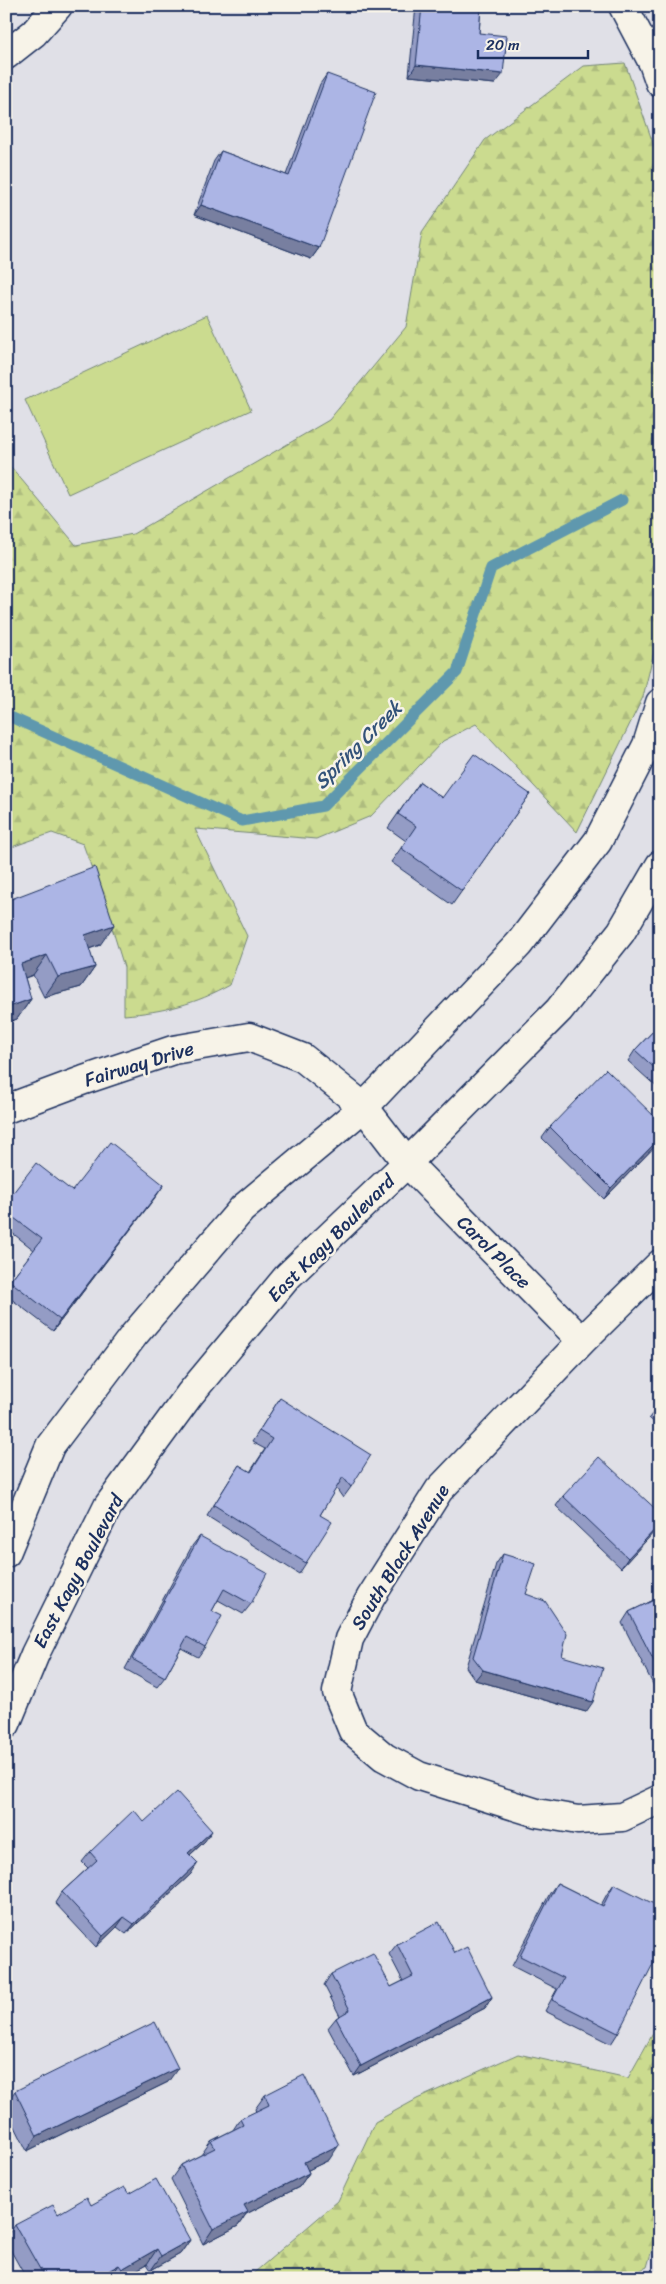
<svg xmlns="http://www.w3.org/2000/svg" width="666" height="2284" viewBox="0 0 666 2284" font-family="Sriracha,sans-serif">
<defs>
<pattern id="forest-firs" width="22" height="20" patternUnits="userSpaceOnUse" patternTransform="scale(1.25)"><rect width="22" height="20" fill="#cbdb8f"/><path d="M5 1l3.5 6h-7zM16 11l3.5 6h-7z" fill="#aebc7e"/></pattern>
</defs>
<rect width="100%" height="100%" fill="#e0e0e7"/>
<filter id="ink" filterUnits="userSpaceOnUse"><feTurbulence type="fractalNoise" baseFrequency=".02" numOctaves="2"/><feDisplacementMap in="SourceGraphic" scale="10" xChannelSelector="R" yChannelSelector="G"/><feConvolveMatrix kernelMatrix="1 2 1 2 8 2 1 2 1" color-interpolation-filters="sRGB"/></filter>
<g filter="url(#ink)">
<path fill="#cbdb8f" stroke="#738576" d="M 207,315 L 251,410 L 68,494 L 25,400 Z"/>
<path fill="url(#forest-firs)" stroke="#738576" d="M 625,63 L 660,163 L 660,627 L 643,697 L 577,832 L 476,724 L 443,741 L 371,816 L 316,839 L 195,829 L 247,936 L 230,985 C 196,1004 163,1012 124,1015 L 124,967 L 105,905 L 83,844 L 52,833 L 6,849 L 6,461 L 76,545 L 133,534 L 329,420 L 406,327 L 422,233 L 485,140 L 584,66 Z
M 660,2021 L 660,2222 L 647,2267 L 625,2278 L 248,2278 L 338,2201 L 375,2122 L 417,2099 L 518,2054 L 628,2078 Z"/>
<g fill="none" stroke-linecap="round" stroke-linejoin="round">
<path stroke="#5f98ae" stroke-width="11" d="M 6,715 L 242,821 L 323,806 L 457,672 L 491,568 L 622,500"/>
<defs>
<path id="minor" d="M 6,55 L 34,33 L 58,6
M 6,1109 L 84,1080 L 173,1050 L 249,1037 L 303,1058 L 364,1107 L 407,1163 L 582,1341
M 660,1264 L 582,1341 L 439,1490 L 371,1597 L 349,1639 L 337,1692 L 353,1731 L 384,1757 L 419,1776 L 537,1813 L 578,1820 L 622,1817 L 660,1799"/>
<path id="major" d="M 623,6 L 653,63 L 660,83
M 6,1553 L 50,1446 L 134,1335 L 242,1209 L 364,1107 L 519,944 L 598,841 L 647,745 L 660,703
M 6,1724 L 35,1654 L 108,1506 L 190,1394 L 288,1276 L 407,1163 L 559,1010 L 621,932 L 660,865"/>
</defs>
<use href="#minor" stroke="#1b2f5e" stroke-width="31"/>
<use href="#major" stroke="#1b2f5e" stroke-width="31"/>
<use href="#minor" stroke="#f7f3e8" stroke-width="28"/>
<use href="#major" stroke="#f7f3e8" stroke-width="28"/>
</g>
<path fill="#949cc5" stroke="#1b2f5e" d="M 416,6 L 481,6 L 479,33 L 495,84 L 409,76 Z
M 327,74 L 319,248 L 311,259 L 194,215 L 214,161 L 221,151 L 286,175 L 320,84 Z
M 420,782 L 442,798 L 530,794 L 452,905 L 391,862 L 406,841 L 388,828 Z
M 6,901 L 100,945 L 89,949 L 95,967 L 81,987 L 44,997 L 33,975 L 25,978 L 31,999 L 17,1019 L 6,1023 Z
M 660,1024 L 660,1090 L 628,1061 L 635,1050 Z
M 660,1122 L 660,1141 L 604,1199 L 542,1138 L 550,1127 Z
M 164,1185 L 53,1331 L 6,1295 L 6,1286 L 34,1250 L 6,1228 L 6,1202 L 72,1191 Z
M 280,1398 L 351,1487 L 343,1498 L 336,1488 L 320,1515 L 306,1563 L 299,1574 L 207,1516 L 239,1465 L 250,1472 L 265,1449 L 252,1442 Z
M 660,1404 L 660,1428 L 649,1418 Z
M 563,1496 L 660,1513 L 660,1525 L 621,1568 L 556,1506 Z
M 200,1536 L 251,1604 L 243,1614 L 218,1600 L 212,1611 L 205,1647 L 198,1657 L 181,1648 L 165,1677 L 157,1687 L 125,1669 L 192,1546 Z
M 503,1554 L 562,1656 L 586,1712 L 475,1680 L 466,1667 L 496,1564 Z
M 660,1597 L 660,1698 L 622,1623 L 629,1612 Z
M 144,1822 L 205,1841 L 190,1855 L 191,1874 L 126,1934 L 117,1927 L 96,1947 L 55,1903 L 62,1892 L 88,1868 L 82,1862 L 90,1852 Z
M 557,1883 L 601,1905 L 607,1894 L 614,1884 L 618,2033 L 611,2044 L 545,2011 L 557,1989 L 512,1966 L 550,1893 Z
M 397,1944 L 455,1953 L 492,1997 L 485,2008 L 354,2076 L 328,2028 L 336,2018 L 340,2016 L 324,1985 L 331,1974 L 391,1987 L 403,1981 L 389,1954 Z
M 168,2082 L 27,2151 L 6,2108 L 6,2103 L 15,2091 Z
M 265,2095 L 329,2160 L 308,2170 L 309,2173 L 299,2187 L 246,2214 L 238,2226 L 203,2244 L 171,2179 L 181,2165 L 201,2155 L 211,2141 L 233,2130 L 240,2119 L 256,2112 L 255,2109 Z
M 129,2194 L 190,2240 L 180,2254 L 151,2270 L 147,2264 L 122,2278 L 26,2278 L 6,2242 L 6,2238 L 15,2225 L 91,2205 Z"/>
<path fill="#787fa0" stroke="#1b2f5e" d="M 416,65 L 503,74 L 495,84 L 409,76 Z
M 201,205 L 319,248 L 311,259 L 194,215 Z
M 114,925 L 100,945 L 71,955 L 85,935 Z
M 47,955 L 33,975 L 7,984 L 21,964 Z
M 95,967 L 81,987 L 44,997 L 58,977 Z
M 31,999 L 17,1019 L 6,1023 L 6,1008 Z
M 660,1138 L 660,1141 L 604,1199 L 611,1188 Z
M 164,1185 L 157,1195 L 53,1331 L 60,1320 Z
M 660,1524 L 660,1525 L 657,1529 L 621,1568 L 628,1558 Z
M 483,1670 L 593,1702 L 586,1712 L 475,1680 Z
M 212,1831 L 205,1841 L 181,1863 L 188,1853 Z
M 198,1863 L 191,1874 L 126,1934 L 134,1924 Z
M 124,1917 L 117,1927 L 96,1947 L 103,1936 Z
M 492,1997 L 485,2008 L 354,2076 L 361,2066 Z
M 178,2068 L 168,2082 L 27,2151 L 37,2136 Z
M 339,2145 L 329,2160 L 294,2177 L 304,2162 Z
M 309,2173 L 299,2187 L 246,2214 L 238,2226 L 203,2244 L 213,2229 L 244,2205 Z
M 190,2240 L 180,2254 L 151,2270 L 161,2256 Z
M 157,2249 L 147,2264 L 122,2278 L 116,2278 L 122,2269 Z
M 119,2265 L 110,2278 L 96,2278 Z"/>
<path fill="#acb5e5" stroke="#1b2f5e" d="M 422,6 L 481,6 L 479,33 L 507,36 L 503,74 L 416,65 Z
M 327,74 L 376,92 L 319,248 L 201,205 L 221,151 L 289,176 Z
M 474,754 L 530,794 L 462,891 L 401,848 L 416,826 L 398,814 L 420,782 L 442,798 Z
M 95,867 L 114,925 L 85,935 L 95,967 L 58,977 L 47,955 L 21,964 L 31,999 L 6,1008 L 6,921 L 7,920 L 6,917 L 6,901 Z
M 660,1024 L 660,1073 L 635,1050 Z
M 606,1069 L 660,1122 L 660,1138 L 611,1188 L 550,1127 Z
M 110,1142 L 164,1185 L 60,1320 L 10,1281 L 42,1239 L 6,1212 L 6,1202 L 36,1163 L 72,1191 Z
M 280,1398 L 371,1455 L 351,1487 L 343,1477 L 320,1515 L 332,1522 L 306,1563 L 214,1505 L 239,1465 L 251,1472 L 272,1439 L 259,1431 Z
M 660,1404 L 660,1411 L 656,1407 Z
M 599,1457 L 660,1513 L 660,1524 L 628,1558 L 563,1496 Z
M 200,1536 L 267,1573 L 251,1604 L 224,1589 L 212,1611 L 222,1616 L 205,1647 L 187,1637 L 165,1677 L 132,1659 Z
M 503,1554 L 536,1564 L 526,1594 L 545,1601 L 567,1634 L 562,1656 L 603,1668 L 593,1702 L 483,1670 L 473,1657 Z
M 660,1597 L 660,1673 L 629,1612 Z
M 177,1792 L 212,1831 L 188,1853 L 198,1863 L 134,1924 L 124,1917 L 103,1936 L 62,1892 L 97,1860 L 90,1852 L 134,1810 L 144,1822 Z
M 557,1883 L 603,1906 L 614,1884 L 660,1907 L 660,1950 L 618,2033 L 552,2000 L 564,1978 L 520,1956 Z
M 439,1922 L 455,1953 L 467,1947 L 492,1997 L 361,2066 L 336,2018 L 350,2010 L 331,1974 L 373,1953 L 391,1987 L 413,1976 L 397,1944 Z
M 155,2022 L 178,2068 L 37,2136 L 15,2091 Z
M 304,2075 L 339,2145 L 304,2162 L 309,2173 L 244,2205 L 248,2212 L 213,2229 L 181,2165 L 215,2148 L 211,2141 L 243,2125 L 240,2119 L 269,2105 L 265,2095 Z
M 156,2179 L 190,2240 L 161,2256 L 157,2249 L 122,2269 L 119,2265 L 96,2278 L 78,2278 L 78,2277 L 76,2278 L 45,2278 L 15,2225 L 53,2205 L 58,2214 L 87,2197 L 91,2205 L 124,2187 L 129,2194 Z"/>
</g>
<g text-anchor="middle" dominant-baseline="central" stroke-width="5" stroke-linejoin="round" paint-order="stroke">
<g font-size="19" fill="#1b2f5e" stroke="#f7f3e8">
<text transform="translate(139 1064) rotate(-17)">Fairway Drive</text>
<text transform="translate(331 1238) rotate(-45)">East Kagy Boulevard</text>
<text transform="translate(494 1252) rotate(45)">Carol Place</text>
<text transform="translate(400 1557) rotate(-58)">South Black Avenue</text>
<text transform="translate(78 1571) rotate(-62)">East Kagy Boulevard</text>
</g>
<g font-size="20" font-style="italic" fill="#325279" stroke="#f7f3e8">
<text transform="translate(358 745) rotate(-45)">Spring Creek</text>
</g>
</g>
<rect width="666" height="2284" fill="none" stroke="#f7f3e8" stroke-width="25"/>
<rect x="12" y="12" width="641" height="2259" fill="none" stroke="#1b2f5e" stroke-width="2" filter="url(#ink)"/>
<path d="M478 50v8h110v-8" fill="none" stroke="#1b2f5e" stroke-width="2.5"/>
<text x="486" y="50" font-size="15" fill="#1b2f5e" stroke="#f7f3e8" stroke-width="4" paint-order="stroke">20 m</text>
</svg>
